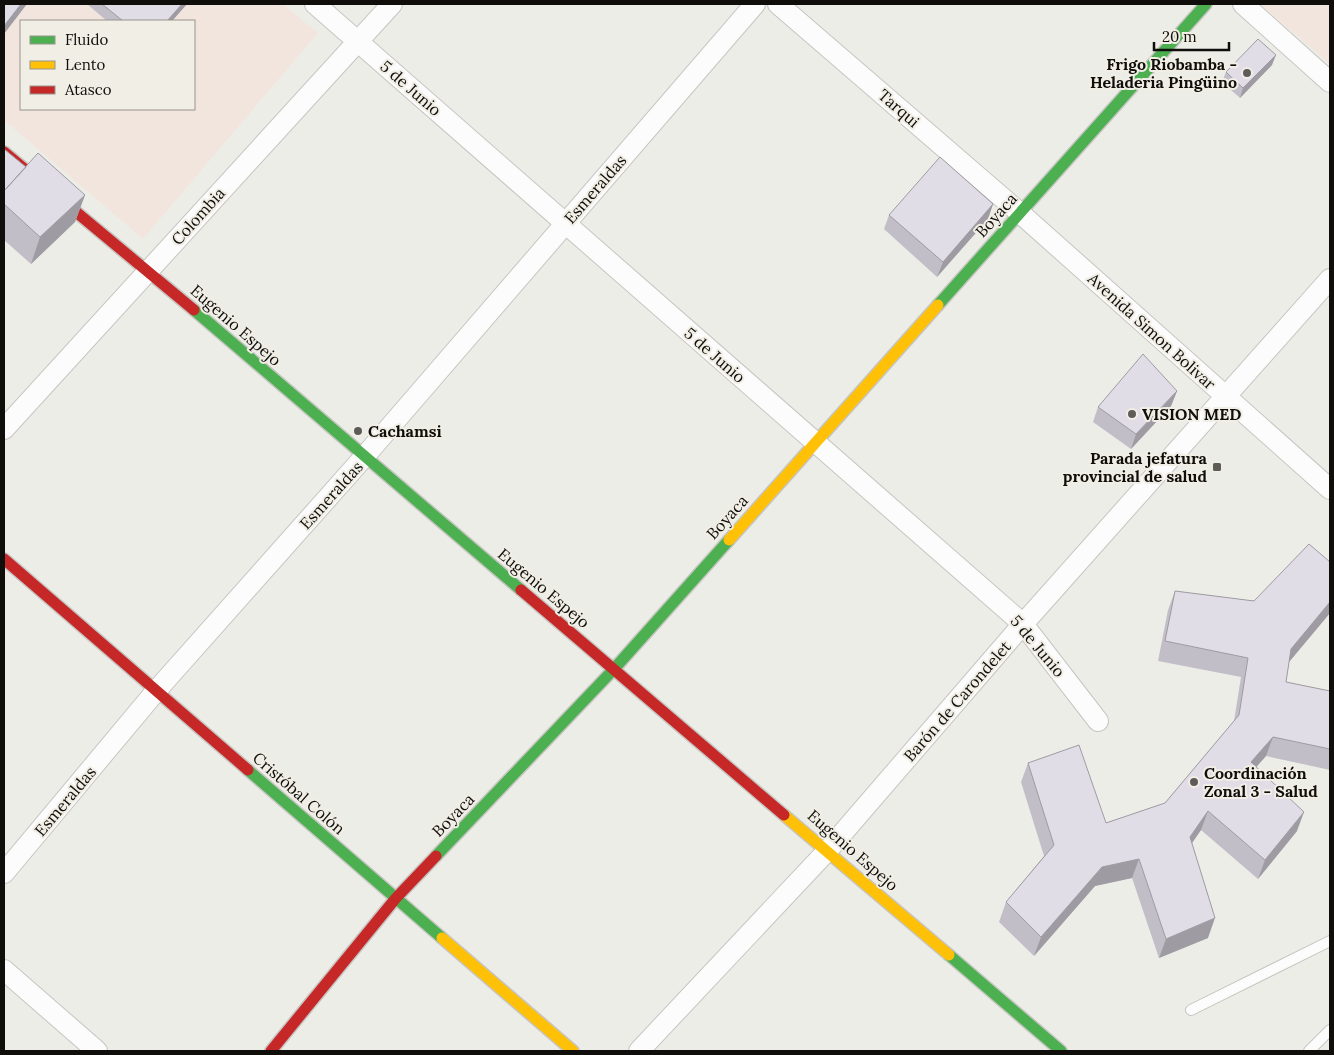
<svg xmlns="http://www.w3.org/2000/svg" width="1334" height="1055" viewBox="0 0 1334 1055" font-family="Lora,serif">
<rect width="100%" height="100%" fill="#edede8"/>
<path fill="#f2e5dd" fill-rule="evenodd" d="M 4,4 L 283,4 L 318,33 L 143,239 L 4,120 ZM 21,21 L 194,21 L 194,109 L 21,109 Z
M 1260,4 L 1330,4 L 1330,64 Z"/>
<g fill="none" stroke-linecap="round" stroke-linejoin="round">
<defs>
<path id="lane" d="M 1191,1010 L 1330,941
M 1309,1051 L 1330,1030"/>
<path id="street" d="M 315,4 L 1023,624 L 1098,721
M 778,4 L 1020,213 L 1330,489
M 1243,4 L 1330,82
M 4,429 L 392,4
M 4,873 L 156,691 L 364,457 L 755,4
M 4,970 L 97,1051
M 639,1051 L 828,850 L 1023,624 L 1330,279"/>
<path id="fast" d="M 938,305 L 1206,4
M 194,310 L 521,590
M 248,770 L 442,938
M 436,856 L 614,669 L 729,540
M 949,955 L 1061,1051"/>
<path id="slow" d="M 729,540 L 938,305
M 784,815 L 949,955
M 442,938 L 573,1051"/>
<path id="jam" d="M 4,152 L 194,310
M 4,559 L 248,770
M 521,590 L 784,815
M 271,1051 L 396,898 L 436,856"/>
</defs>
<use href="#lane" stroke="#c6c5c2" stroke-width="12"/>
<use href="#street" stroke="#c6c5c2" stroke-width="22"/>
<use href="#fast" stroke="#c6c5c2" stroke-width="14"/>
<use href="#slow" stroke="#c6c5c2" stroke-width="14"/>
<use href="#jam" stroke="#c6c5c2" stroke-width="14"/>
<use href="#lane" stroke="#fcfcfc" stroke-width="10"/>
<use href="#street" stroke="#fcfcfc" stroke-width="20"/>
<use href="#fast" stroke="#4caf50" stroke-width="11"/>
<use href="#slow" stroke="#ffc107" stroke-width="11"/>
<use href="#jam" stroke="#c62828" stroke-width="11"/>
</g>
<path fill="#c2bec7" d="M 87,4 L 187,4 L 172,21 L 107,21 Z
M 1272,65 L 1240,98 L 1222,82 L 1226,72 Z
M 4,149 L 26,167 L 85,195 L 75,222 L 31,264 L 4,240 Z
M 993,204 L 988,219 L 937,277 L 884,229 L 889,215 Z
M 1177,391 L 1171,406 L 1131,449 L 1093,422 L 1098,407 Z
M 1330,562 L 1330,613 L 1289,662 L 1286,682 L 1330,691 L 1330,770 L 1266,756 L 1256,767 L 1297,831 L 1258,879 L 1201,830 L 1192,843 L 1208,938 L 1159,958 L 1132,878 L 1095,886 L 1034,956 L 999,922 L 1006,902 L 1044,856 L 1021,782 L 1028,763 L 1106,823 L 1165,803 L 1234,721 L 1241,677 L 1158,661 L 1168,610 L 1175,591 L 1254,601 Z"/>
<path fill="#9e9ba2" d="M 21,4 L 27,4 L 4,34 L 4,26 Z
M 182,4 L 187,4 L 172,21 L 167,21 Z
M 1276,55 L 1272,65 L 1240,98 L 1243,88 Z
M 85,195 L 75,222 L 31,264 L 40,237 Z
M 993,204 L 988,219 L 937,277 L 943,262 Z
M 1177,391 L 1171,406 L 1131,449 L 1136,434 Z
M 1330,602 L 1330,613 L 1284,668 L 1291,649 Z
M 1273,737 L 1266,756 L 1244,781 L 1251,762 Z
M 1208,811 L 1201,830 L 1183,856 L 1190,837 Z
M 1304,812 L 1297,831 L 1258,879 L 1265,860 Z
M 1139,859 L 1132,878 L 1095,886 L 1034,956 L 1041,937 L 1102,867 Z
M 1215,918 L 1208,938 L 1159,958 L 1166,939 Z"/>
<path fill="#e1dde7" stroke="#9e9ba2" d="M 4,4 L 21,4 L 4,26 Z
M 102,4 L 182,4 L 167,21 L 123,21 Z
M 1258,39 L 1276,55 L 1243,88 L 1226,72 Z
M 4,149 L 26,167 L 4,191 Z
M 38,153 L 85,195 L 40,237 L 4,204 L 4,191 Z
M 940,157 L 993,204 L 943,262 L 889,215 Z
M 1143,354 L 1177,391 L 1136,434 L 1098,407 Z
M 1309,544 L 1330,562 L 1330,602 L 1291,649 L 1286,682 L 1330,691 L 1330,749 L 1273,737 L 1251,762 L 1304,812 L 1265,860 L 1208,811 L 1190,837 L 1215,918 L 1166,939 L 1139,859 L 1102,867 L 1041,937 L 1006,902 L 1054,845 L 1028,763 L 1079,745 L 1106,823 L 1165,803 L 1239,715 L 1248,658 L 1165,641 L 1175,591 L 1254,601 Z"/>
<g fill="#5d5c58" stroke="#f0eee5" stroke-width="2">
<circle cx="1247" cy="73" r="5"/>
<circle cx="1132" cy="414" r="5"/>
<circle cx="358" cy="431" r="5"/>
<rect x="1212" y="462" width="10" height="10" rx="2.5"/>
<circle cx="1194" cy="782" r="5"/>
</g>
<g text-anchor="middle" dominant-baseline="central" stroke-width="4" stroke-linejoin="round" paint-order="stroke">
<g font-size="16" font-weight="bold" fill="#0f0e0b" stroke="#f0eee5" text-anchor="start">
<text x="1237" y="64" text-anchor="end">Frigo Riobamba -<tspan x="1237" dy="18">Heladeria Pingüino</tspan></text>
<text x="1142" y="414">VISION MED</text>
<text x="368" y="431">Cachamsi</text>
<text x="1207" y="458" text-anchor="end">Parada jefatura<tspan x="1207" dy="18">provincial de salud</tspan></text>
<text x="1204" y="773">Coordinación<tspan x="1204" dy="18">Zonal 3 - Salud</tspan></text>
</g>
<g font-size="16" fill="#0f0e0b" stroke="#f0eee5">
<text transform="translate(411 88) rotate(41)">5 de Junio</text>
<text transform="translate(899 108) rotate(41)">Tarqui</text>
<text transform="translate(595 189) rotate(-49)">Esmeraldas</text>
<text transform="translate(996 215) rotate(-48)">Boyaca</text>
<text transform="translate(198 216) rotate(-48)">Colombia</text>
<text transform="translate(236 325) rotate(41)">Eugenio Espejo</text>
<text transform="translate(1152 331) rotate(42)">Avenida Simon Bolivar</text>
<text transform="translate(715 355) rotate(41)">5 de Junio</text>
<text transform="translate(331 495) rotate(-48)">Esmeraldas</text>
<text transform="translate(727 517) rotate(-48)">Boyaca</text>
<text transform="translate(544 588) rotate(40)">Eugenio Espejo</text>
<text transform="translate(1038 646) rotate(50)">5 de Junio</text>
<text transform="translate(957 701) rotate(-49)">Barón de Carondelet</text>
<text transform="translate(299 793) rotate(41)">Cristóbal Colón</text>
<text transform="translate(65 801) rotate(-50)">Esmeraldas</text>
<text transform="translate(453 815) rotate(-46)">Boyaca</text>
<text transform="translate(853 850) rotate(41)">Eugenio Espejo</text>
</g>
</g>
<rect width="1334" height="1055" fill="none" stroke="#0f0e0b" stroke-width="10"/>
<rect x="20" y="20" width="175" height="90" fill="#f0eee5" stroke="#96948e"/>
<rect x="30" y="36" width="25" height="8" fill="#4caf50" stroke="#96948e"/>
<text x="65" y="45" font-size="15" fill="#0f0e0b">Fluido</text>
<rect x="30" y="61" width="25" height="8" fill="#ffc107" stroke="#96948e"/>
<text x="65" y="70" font-size="15" fill="#0f0e0b">Lento</text>
<rect x="30" y="86" width="25" height="8" fill="#c62828" stroke="#96948e"/>
<text x="65" y="95" font-size="15" fill="#0f0e0b">Atasco</text>
<path d="M1154 42v8h75v-8" fill="none" stroke="#0f0e0b" stroke-width="2.5"/>
<text x="1162" y="42" font-size="15" fill="#0f0e0b" stroke="#f0eee5" stroke-width="4" paint-order="stroke">20 m</text>
</svg>
